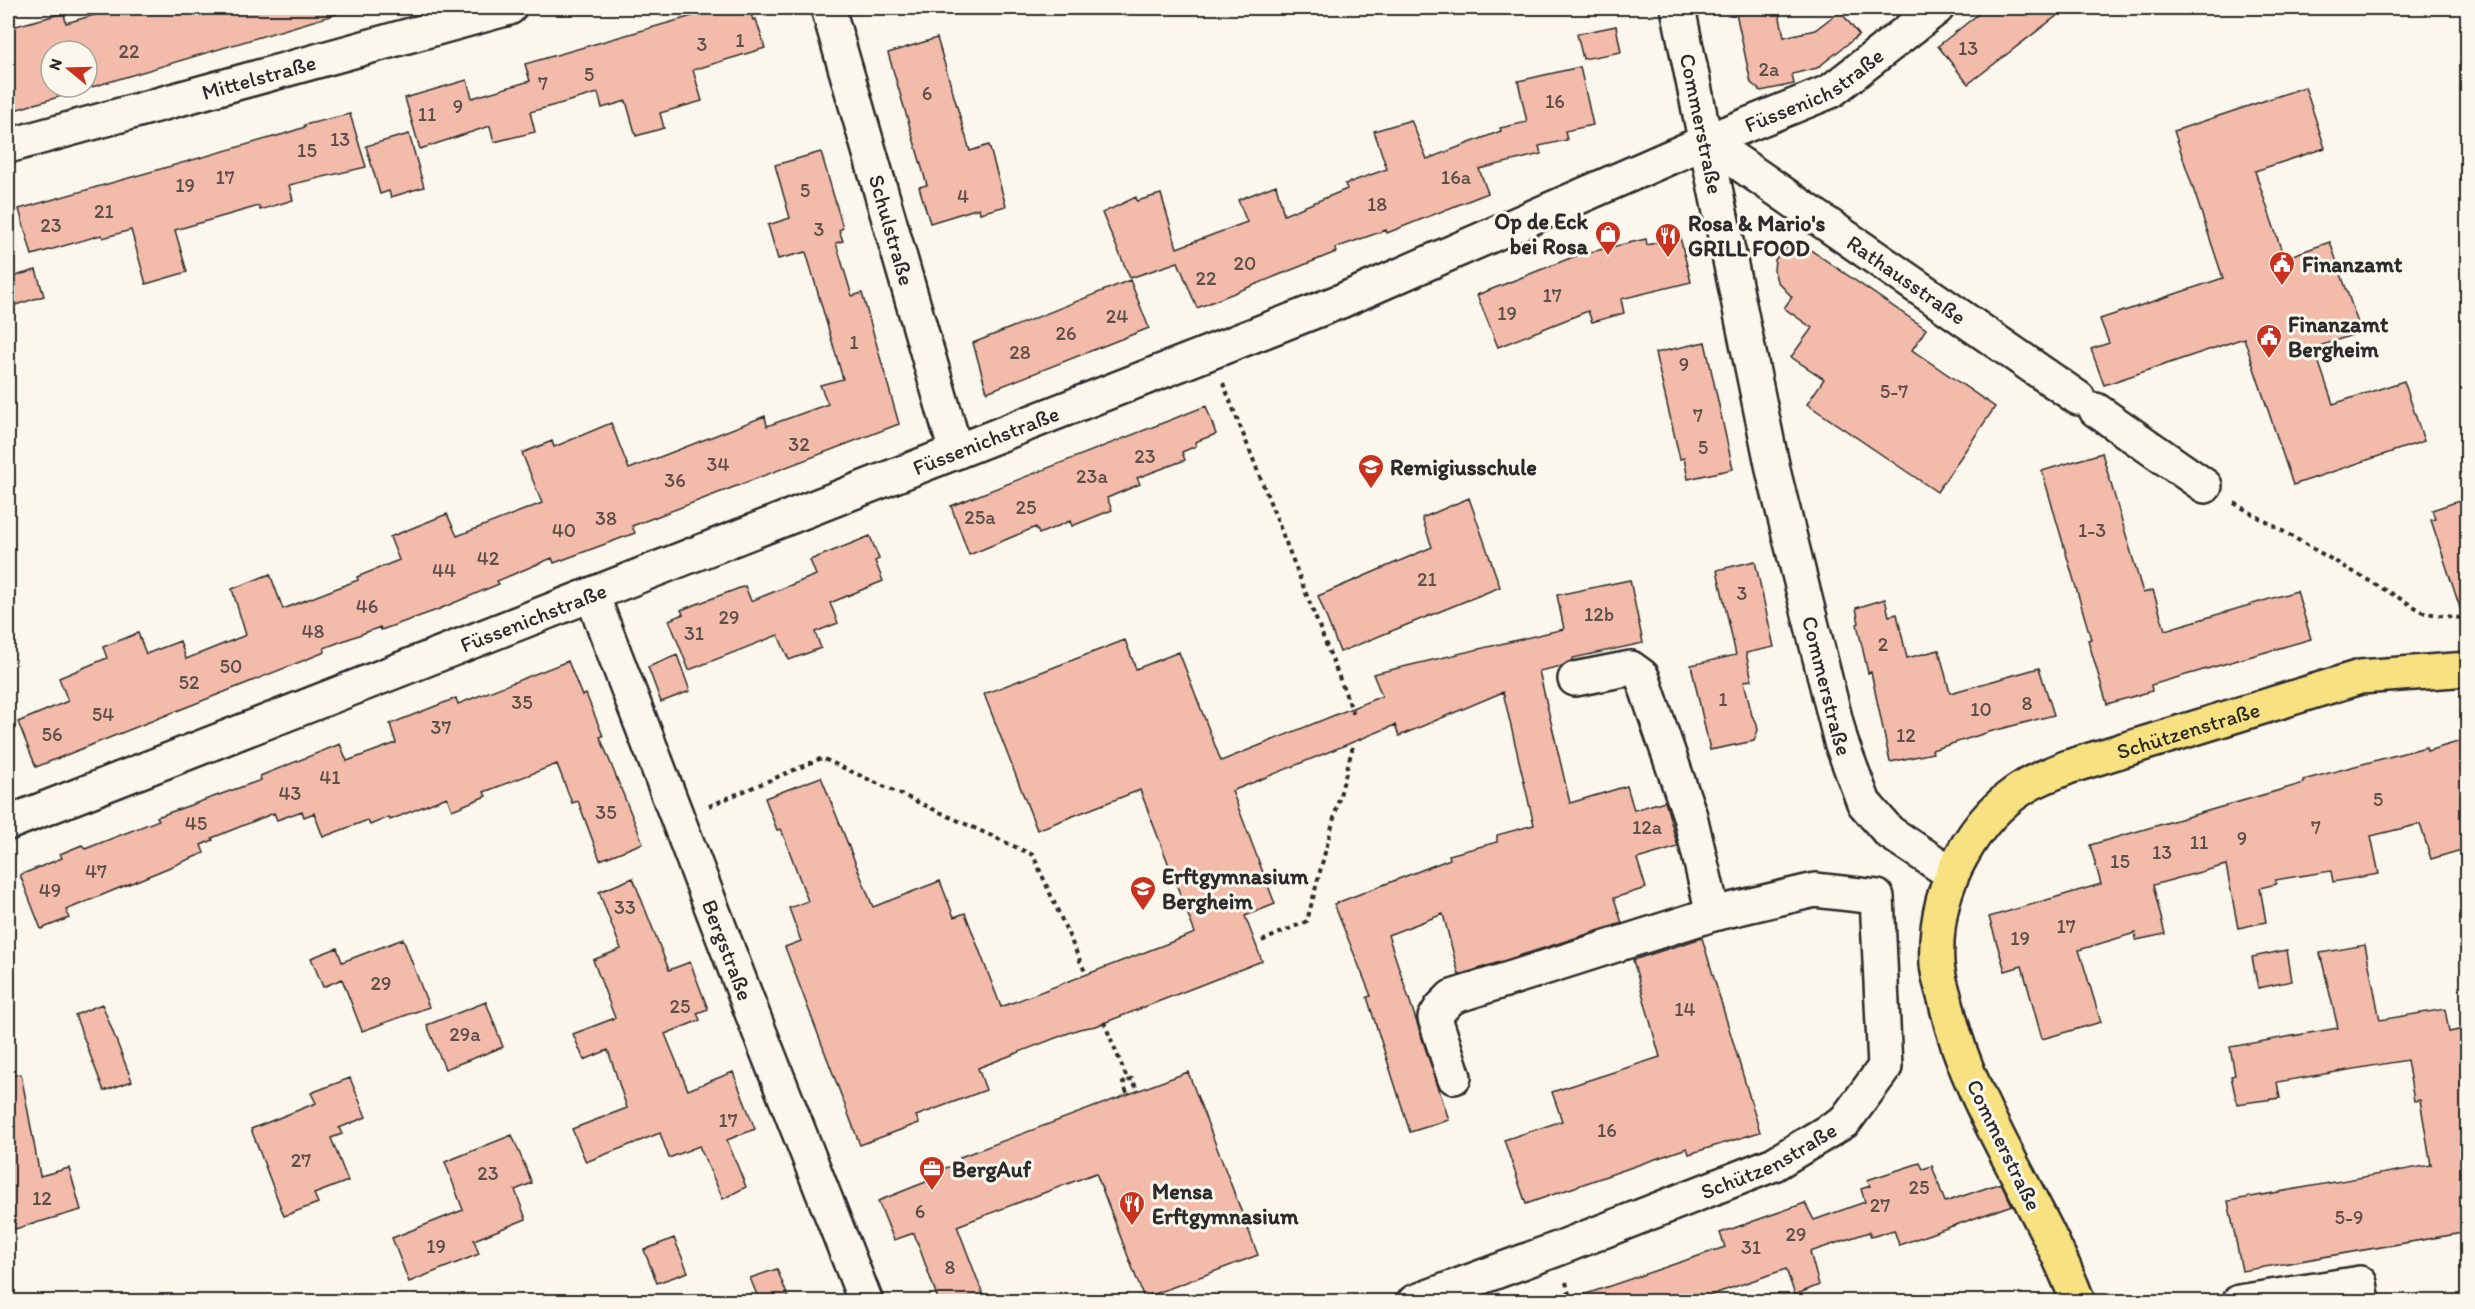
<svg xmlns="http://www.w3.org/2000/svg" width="2475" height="1309" viewBox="0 0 2475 1309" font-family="Itim,sans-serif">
<rect width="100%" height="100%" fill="#fbf7ec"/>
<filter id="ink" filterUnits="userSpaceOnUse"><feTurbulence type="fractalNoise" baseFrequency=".0167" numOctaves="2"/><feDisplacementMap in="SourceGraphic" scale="12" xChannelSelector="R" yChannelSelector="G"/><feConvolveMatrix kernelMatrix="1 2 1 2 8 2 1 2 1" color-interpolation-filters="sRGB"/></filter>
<g filter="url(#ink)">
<path fill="#f3bba9" stroke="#2b2b2b" stroke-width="1.5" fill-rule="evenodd" d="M 119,8 L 336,8 L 337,14 L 8,112 L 8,28 L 64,13 L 66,23 ZM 51,51 L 87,51 L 87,87 L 51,87 Z
M 720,8 L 749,8 L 753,20 L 756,19 L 765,48 L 693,70 L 702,101 L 660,113 L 664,128 L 636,136 L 626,101 L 602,108 L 598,93 L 530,112 L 535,132 L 494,142 L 490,126 L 420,149 L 405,98 L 467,80 L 472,98 L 530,81 L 525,64 Z
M 1735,8 L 1778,8 L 1784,37 L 1815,30 L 1840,11 L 1859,35 L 1817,68 L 1792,74 L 1794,84 L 1761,91 L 1751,83 Z
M 1986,8 L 2067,8 L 1968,84 L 1938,46 Z
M 1616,26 L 1621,52 L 1583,59 L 1577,34 Z
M 937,38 L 970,151 L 989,145 L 1006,206 L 980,213 L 979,208 L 930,223 L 919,187 L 927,185 L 888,53 Z
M 1580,67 L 1593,125 L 1565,131 L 1567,140 L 1539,146 L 1541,154 L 1479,169 L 1488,193 L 1387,233 L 1386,230 L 1335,248 L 1336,252 L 1197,308 L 1178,262 L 1130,278 L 1102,213 L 1136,197 L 1137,201 L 1161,194 L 1177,248 L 1247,222 L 1238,200 L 1276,185 L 1284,215 L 1347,189 L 1345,184 L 1387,169 L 1374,131 L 1411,120 L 1427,159 L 1501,131 L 1500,128 L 1527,122 L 1518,81 Z
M 2305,87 L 2325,148 L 2255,171 L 2284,258 L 2330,242 L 2361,332 L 2314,348 L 2333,404 L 2404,381 L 2424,441 L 2293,485 L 2244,338 L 2104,385 L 2091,349 L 2109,343 L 2100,319 L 2223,278 L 2174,131 Z
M 350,114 L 366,167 L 289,185 L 293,200 L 260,210 L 259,206 L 175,230 L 187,272 L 146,284 L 131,230 L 103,238 L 101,235 L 32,255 L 19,209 L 284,134 L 305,127 L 304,125 Z
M 409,134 L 424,187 L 391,197 L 389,191 L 380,194 L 366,146 Z
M 821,152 L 843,228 L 839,230 L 843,241 L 836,243 L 852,296 L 862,293 L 899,424 L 632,526 L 635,533 L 554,563 L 552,558 L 497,581 L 499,584 L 437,610 L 381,630 L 380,627 L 324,648 L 325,652 L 36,767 L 18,722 L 68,701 L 59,678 L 107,658 L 103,647 L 138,633 L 146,654 L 180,641 L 186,659 L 246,635 L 232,589 L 270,574 L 283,609 L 358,580 L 357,577 L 399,560 L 390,537 L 447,514 L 457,536 L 542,503 L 522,453 L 552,441 L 554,447 L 611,423 L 629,469 L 765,416 L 767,426 L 828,404 L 820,385 L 843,379 L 806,252 L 778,259 L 768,225 L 790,218 L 775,165 Z
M 1680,237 L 1691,282 L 1621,299 L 1624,313 L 1592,322 L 1588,311 L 1498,347 L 1477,295 L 1578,255 L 1646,239 L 1647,245 Z
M 1799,246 L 1809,249 L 1926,329 L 1912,350 L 1995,407 L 1937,492 L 1807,404 L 1824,379 L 1791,357 L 1812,328 L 1784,308 L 1792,297 L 1777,281 L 1774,270 L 1775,260 L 1780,252 L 1789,247 Z
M 36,270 L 44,296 L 12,306 L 8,289 L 8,278 Z
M 1130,280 L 1149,328 L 987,392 L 973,343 Z
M 1705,342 L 1733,469 L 1688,479 L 1684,458 L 1680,459 L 1655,353 Z
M 1206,406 L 1216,434 L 1195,442 L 1196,446 L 1182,452 L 1185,460 L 1137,478 L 1140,484 L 1107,498 L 1112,510 L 1072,526 L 1070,521 L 1039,534 L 1036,527 L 969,555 L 951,506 Z
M 2102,453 L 2143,593 L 2153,590 L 2165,630 L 2297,591 L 2311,639 L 2151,685 L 2152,691 L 2107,704 L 2088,640 L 2091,639 L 2042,471 Z
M 1469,498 L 1500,587 L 1340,652 L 1318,596 L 1432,547 L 1422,518 Z
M 2468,498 L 2468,614 L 2462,614 L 2431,520 L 2435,519 L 2432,510 Z
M 870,536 L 879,559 L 875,561 L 883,581 L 830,603 L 838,623 L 815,632 L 821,648 L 789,660 L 778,635 L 689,670 L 669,620 L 683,614 L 681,610 L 745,586 L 751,601 L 816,575 L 810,560 Z
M 1755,561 L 1774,647 L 1746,653 L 1752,680 L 1744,681 L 1752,716 L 1756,721 L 1758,730 L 1754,741 L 1710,750 L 1691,665 L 1736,655 L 1717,570 Z
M 1630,580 L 1643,643 L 1573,658 L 1573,660 L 1562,666 L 1539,671 L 1570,803 L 1627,786 L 1634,810 L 1665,801 L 1678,847 L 1637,859 L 1646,888 L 1614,898 L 1622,923 L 1459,975 L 1443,914 L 1388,935 L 1449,1120 L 1410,1132 L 1367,997 L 1371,996 L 1334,904 L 1450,859 L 1449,855 L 1497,842 L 1497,835 L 1534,825 L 1503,692 L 1399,736 L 1395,725 L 1232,791 L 1275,904 L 1245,916 L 1262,961 L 1096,1026 L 1079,1029 L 978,1068 L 986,1090 L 916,1116 L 919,1123 L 860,1145 L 785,947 L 801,941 L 789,908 L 808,901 L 781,829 L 777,830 L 765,798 L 821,777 L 873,907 L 940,881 L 954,917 L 965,913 L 1001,1007 L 1195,933 L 1140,790 L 1037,830 L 984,694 L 1125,640 L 1136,669 L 1179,652 L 1221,761 L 1382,696 L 1373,674 L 1564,629 L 1557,595 Z
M 1885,599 L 1889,616 L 1897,614 L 1907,658 L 1939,650 L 1950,693 L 2039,668 L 2054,715 L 1989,732 L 1932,750 L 1933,753 L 1890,762 L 1871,672 L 1868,673 L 1857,624 L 1859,623 L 1856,608 Z
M 677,655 L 690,691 L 661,702 L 648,667 Z
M 568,661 L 582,696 L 586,694 L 603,736 L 600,737 L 643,843 L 600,860 L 578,801 L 572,803 L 557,764 L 484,792 L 486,796 L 452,810 L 447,797 L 390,820 L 389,817 L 370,825 L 368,820 L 323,837 L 314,813 L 304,817 L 302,811 L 277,820 L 274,813 L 212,838 L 213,840 L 201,845 L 204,853 L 66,910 L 69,918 L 41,929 L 20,875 L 62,858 L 60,854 L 82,845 L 85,849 L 159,820 L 157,817 L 261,780 L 260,776 L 340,744 L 347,761 L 396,743 L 390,724 L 456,698 L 458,704 Z
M 2468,739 L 2468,817 L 2461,819 L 2468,848 L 2431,859 L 2420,824 L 2371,836 L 2379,874 L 2333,882 L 2331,871 L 2275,880 L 2276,884 L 2260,888 L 2266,922 L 2238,928 L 2226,865 L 2153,885 L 2165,934 L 2136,940 L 2135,933 L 2079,950 L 2101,1022 L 2042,1039 L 2022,966 L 2005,971 L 1989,917 L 2101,884 L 2090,845 L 2304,783 L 2303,780 L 2426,747 L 2427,751 Z
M 633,878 L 669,970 L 690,962 L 708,1009 L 697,1013 L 700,1020 L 665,1034 L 688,1090 L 733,1072 L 755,1129 L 727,1140 L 746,1187 L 723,1199 L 699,1146 L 669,1158 L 660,1133 L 586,1162 L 572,1129 L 627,1108 L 608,1050 L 584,1060 L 573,1034 L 615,1018 L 593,960 L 621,949 L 599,892 Z
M 1702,938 L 1760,1132 L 1689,1154 L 1687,1148 L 1526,1204 L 1504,1140 L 1562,1121 L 1552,1092 L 1660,1057 L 1633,960 Z
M 403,939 L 429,1007 L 362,1031 L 342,979 L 323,987 L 311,958 L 337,948 L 342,962 Z
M 2365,945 L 2380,1020 L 2445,1009 L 2449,1032 L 2468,1028 L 2468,1232 L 2242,1271 L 2228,1201 L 2431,1165 L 2420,1100 L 2414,1101 L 2407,1060 L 2277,1082 L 2280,1098 L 2237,1104 L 2231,1076 L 2235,1075 L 2230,1047 L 2338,1028 L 2320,953 Z
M 2287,950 L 2292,981 L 2258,988 L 2252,957 Z
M 486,1002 L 503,1047 L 445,1069 L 427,1025 Z
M 102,1004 L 132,1081 L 104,1091 L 75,1015 Z
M 1188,1072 L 1258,1255 L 1144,1298 L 1096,1173 L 957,1226 L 986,1302 L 939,1302 L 914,1233 L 894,1240 L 878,1201 L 941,1176 L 939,1170 L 962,1163 L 960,1157 Z
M 21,1074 L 40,1176 L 69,1168 L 81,1210 L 8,1231 L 8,1076 Z
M 350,1078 L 366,1117 L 339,1128 L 342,1134 L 331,1138 L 348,1181 L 314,1194 L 318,1203 L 284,1216 L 251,1129 L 316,1103 L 311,1093 Z
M 512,1135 L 532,1183 L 515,1190 L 526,1219 L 474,1240 L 479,1254 L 409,1282 L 392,1238 L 463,1210 L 445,1162 Z
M 1920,1163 L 1923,1169 L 1932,1166 L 1945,1202 L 2001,1183 L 2012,1205 L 1899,1245 L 1894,1230 L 1871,1237 L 1869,1232 L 1810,1252 L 1819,1285 L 1795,1295 L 1786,1269 L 1711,1295 L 1713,1302 L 1581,1302 L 1580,1296 L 1725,1247 L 1720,1233 L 1805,1203 L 1814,1220 L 1865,1202 L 1861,1189 L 1870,1186 L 1867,1180 Z
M 674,1238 L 688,1272 L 657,1283 L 644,1250 Z
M 777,1269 L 790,1302 L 760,1302 L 750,1278 Z"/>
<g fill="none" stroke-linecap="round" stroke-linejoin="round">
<defs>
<g id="minor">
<path id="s1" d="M 828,8 L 956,452"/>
<path id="s2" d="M 1678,8 L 1774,474 L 1841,742 L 1864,803 L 1889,832 L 1951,873"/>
<path id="s3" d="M 1707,141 L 2078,398"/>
<path id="s4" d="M 8,146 L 509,8"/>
<path d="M 2096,410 L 2205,486"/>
<path id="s5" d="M 592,595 L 754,1018 L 866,1302"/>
<path d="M 1575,679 L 1631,668 L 1642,676 L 1690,816 L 1713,914"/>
<path id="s6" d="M 8,823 L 1341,301 L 1707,141 L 1831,91 L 1937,8"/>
<path id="s7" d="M 1414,1302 L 1560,1248 L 1774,1164 L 1845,1121 L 1885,1067 L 1877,897 L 1815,890 L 1713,914 L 1452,997 L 1441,1008 L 1435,1018 L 1454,1077"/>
<path d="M 2239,1302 L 2360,1283 L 2363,1302"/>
</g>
<g id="major">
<path id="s8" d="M 2078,1302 C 2040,1200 1970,1110 1946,1003 C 1943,991 1938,977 1937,964 C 1935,925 1943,888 1962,855 C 1977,828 1999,802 2026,786 C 2039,778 2054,773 2068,767 L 2360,677 L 2468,669"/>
</g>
</defs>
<use href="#minor" stroke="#2b2b2b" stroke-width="38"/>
<use href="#major" stroke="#2b2b2b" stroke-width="38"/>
<path stroke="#2b2b2b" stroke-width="4" stroke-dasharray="4.5 4.5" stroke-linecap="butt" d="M 1223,383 L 1354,715
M 2234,503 L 2425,613 L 2468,619
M 709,806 L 822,758 L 1033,855 L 1086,974
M 1262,941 L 1307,921 L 1354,742
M 1104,1022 L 1128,1081
M 1128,1081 L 1132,1079 L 1137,1089
M 1127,1093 L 1123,1083 L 1128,1081
M 2464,1266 L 2468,1266
M 1566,1282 L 1571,1302"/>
<use href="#minor" stroke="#fbf7ec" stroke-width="33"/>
<use href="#major" stroke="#f8e181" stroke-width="33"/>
</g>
</g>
<defs>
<symbol id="shop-pin" viewBox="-11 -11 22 30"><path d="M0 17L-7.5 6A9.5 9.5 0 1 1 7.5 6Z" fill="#c8321e" stroke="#fbf7ec"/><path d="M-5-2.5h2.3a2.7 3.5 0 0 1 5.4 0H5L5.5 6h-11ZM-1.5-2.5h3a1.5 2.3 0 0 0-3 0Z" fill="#fff"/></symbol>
<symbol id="restaurant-pin" viewBox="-11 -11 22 30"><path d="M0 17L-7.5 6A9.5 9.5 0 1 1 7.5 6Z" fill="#c8321e" stroke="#fbf7ec"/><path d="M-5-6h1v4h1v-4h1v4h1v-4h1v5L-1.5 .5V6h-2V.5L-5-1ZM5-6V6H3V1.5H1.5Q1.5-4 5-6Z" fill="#fff"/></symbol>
<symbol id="civic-pin" viewBox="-11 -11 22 30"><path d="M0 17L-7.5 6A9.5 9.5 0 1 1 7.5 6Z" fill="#c8321e" stroke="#fbf7ec"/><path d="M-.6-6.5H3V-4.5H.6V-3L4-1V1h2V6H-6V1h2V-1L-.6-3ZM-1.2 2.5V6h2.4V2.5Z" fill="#fff"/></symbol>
<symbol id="school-pin" viewBox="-11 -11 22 30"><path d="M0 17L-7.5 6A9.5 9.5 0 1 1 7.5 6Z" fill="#c8321e" stroke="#fbf7ec"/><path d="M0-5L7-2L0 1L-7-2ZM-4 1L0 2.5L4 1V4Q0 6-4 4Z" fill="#fff"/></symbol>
<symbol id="office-pin" viewBox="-11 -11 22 30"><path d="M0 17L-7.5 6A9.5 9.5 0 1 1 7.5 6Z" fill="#c8321e" stroke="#fbf7ec"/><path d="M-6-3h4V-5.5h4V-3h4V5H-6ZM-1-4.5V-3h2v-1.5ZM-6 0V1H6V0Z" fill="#fff"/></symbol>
</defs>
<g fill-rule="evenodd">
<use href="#shop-pin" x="1593" y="219" width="30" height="40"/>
<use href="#restaurant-pin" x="1653" y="221" width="30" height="40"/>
<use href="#civic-pin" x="2267" y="249" width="30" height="40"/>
<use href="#civic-pin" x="2254" y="322" width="30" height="40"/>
<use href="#school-pin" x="1356" y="452" width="30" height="40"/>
<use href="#school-pin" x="1128" y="874" width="30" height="40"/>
<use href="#office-pin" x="917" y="1154" width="30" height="40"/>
<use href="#restaurant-pin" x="1117" y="1189" width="30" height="40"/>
</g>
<g text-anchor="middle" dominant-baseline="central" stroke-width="6" stroke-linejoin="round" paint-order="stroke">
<g font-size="20" fill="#5d4f4a">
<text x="740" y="40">1</text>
<text x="702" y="44">3</text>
<text x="1968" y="48">13</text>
<text x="129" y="51">22</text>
<text x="1769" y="69">2a</text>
<text x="589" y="74">5</text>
<text x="543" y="83">7</text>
<text x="927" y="93">6</text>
<text x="1555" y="101">16</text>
<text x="458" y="106">9</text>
<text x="427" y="114">11</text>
<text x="340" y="139">13</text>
<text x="307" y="150">15</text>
<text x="225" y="177">17</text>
<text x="1456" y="177">16a</text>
<text x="185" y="185">19</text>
<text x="805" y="190">5</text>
<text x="963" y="196">4</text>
<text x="1377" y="204">18</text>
<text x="104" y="211">21</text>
<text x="51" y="225">23</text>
<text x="819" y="229">3</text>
<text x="1245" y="263">20</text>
<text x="1206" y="278">22</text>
<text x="1552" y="295">17</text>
<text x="1507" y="313">19</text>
<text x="1117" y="316">24</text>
<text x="1066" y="333">26</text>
<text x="854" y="342">1</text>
<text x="1020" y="352">28</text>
<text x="1684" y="364">9</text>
<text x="1894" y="391">5-7</text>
<text x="1698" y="415">7</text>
<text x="799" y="444">32</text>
<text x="1703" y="447">5</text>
<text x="1145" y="456">23</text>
<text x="718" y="464">34</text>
<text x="1092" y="476">23a</text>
<text x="675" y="480">36</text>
<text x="1026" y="507">25</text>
<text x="980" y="517">25a</text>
<text x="606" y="518">38</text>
<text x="564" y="530">40</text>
<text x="2092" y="530">1-3</text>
<text x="488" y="558">42</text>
<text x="444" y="570">44</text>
<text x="1427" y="579">21</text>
<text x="1742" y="593">3</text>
<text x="367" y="606">46</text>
<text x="1599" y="614">12b</text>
<text x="729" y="617">29</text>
<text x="313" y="631">48</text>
<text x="694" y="633">31</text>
<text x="1883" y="644">2</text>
<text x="231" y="666">50</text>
<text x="189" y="682">52</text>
<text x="1723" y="699">1</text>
<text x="522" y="702">35</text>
<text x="2027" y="703">8</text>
<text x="1981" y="709">10</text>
<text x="103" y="714">54</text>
<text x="441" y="727">37</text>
<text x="52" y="734">56</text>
<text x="1906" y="735">12</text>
<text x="330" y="777">41</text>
<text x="290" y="793">43</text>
<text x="2378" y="799">5</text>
<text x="606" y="812">35</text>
<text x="196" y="823">45</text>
<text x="1647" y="827">12a</text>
<text x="2316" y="827">7</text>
<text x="2242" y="838">9</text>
<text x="2199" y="842">11</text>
<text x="2162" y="852">13</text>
<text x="2120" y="861">15</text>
<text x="96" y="871">47</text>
<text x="50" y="890">49</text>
<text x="625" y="907">33</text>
<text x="2066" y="926">17</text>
<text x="2020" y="938">19</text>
<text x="381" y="983">29</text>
<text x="680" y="1006">25</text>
<text x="1685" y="1009">14</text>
<text x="465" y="1034">29a</text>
<text x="728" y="1120">17</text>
<text x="1607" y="1130">16</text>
<text x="301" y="1160">27</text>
<text x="488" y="1173">23</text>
<text x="1919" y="1187">25</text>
<text x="42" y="1198">12</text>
<text x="1880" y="1205">27</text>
<text x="920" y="1211">6</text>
<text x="2349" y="1217">5-9</text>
<text x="1796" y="1234">29</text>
<text x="436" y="1246">19</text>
<text x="1751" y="1247">31</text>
<text x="950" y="1267">8</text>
</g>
<g font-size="22" fill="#2b2b2b" stroke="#fbf7ec">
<text stroke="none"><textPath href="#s4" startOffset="260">Mittelstraße</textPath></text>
<text stroke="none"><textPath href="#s6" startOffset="1950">Füssenichstraße</textPath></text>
<text stroke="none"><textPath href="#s2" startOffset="118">Commerstraße</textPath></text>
<text stroke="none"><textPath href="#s1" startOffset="231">Schulstraße</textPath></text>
<text stroke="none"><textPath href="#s3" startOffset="243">Rathausstraße</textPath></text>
<text stroke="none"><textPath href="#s6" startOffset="1050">Füssenichstraße</textPath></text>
<text stroke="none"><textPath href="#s6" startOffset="564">Füssenichstraße</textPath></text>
<text stroke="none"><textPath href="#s2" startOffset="694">Commerstraße</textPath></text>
<text stroke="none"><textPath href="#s8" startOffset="748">Schützenstraße</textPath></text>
<text stroke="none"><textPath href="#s5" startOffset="380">Bergstraße</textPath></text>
<text transform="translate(2004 1145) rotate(64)">Commerstraße</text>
<text stroke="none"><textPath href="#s7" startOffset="382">Schützenstraße</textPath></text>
</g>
<g font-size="22" font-weight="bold" fill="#2b2b2b" stroke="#fbf7ec" text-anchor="start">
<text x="1588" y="221" text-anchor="end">Op de Eck<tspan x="1588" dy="25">bei Rosa</tspan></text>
<text x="1688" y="223">Rosa &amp; Mario's<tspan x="1688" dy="25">GRILL FOOD</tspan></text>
<text x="2302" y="264">Finanzamt</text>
<text x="2288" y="324">Finanzamt<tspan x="2288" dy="25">Bergheim</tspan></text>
<text x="1390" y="467">Remigiusschule</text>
<text x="1162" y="876">Erftgymnasium<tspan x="1162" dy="25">Bergheim</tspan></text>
<text x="952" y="1169">BergAuf</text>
<text x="1152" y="1191">Mensa<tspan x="1152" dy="25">Erftgymnasium</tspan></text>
</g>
</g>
<rect width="2475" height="1309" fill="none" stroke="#fbf7ec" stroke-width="30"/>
<rect x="15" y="15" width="2445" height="1279" fill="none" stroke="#2b2b2b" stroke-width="2" filter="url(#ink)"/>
<g transform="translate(69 69) rotate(289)"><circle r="28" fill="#fbf7ec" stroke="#a8a59f" stroke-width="1.5"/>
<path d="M0-4.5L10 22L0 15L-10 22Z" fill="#c8321e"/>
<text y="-9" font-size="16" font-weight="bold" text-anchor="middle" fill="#2b2b2b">N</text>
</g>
</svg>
